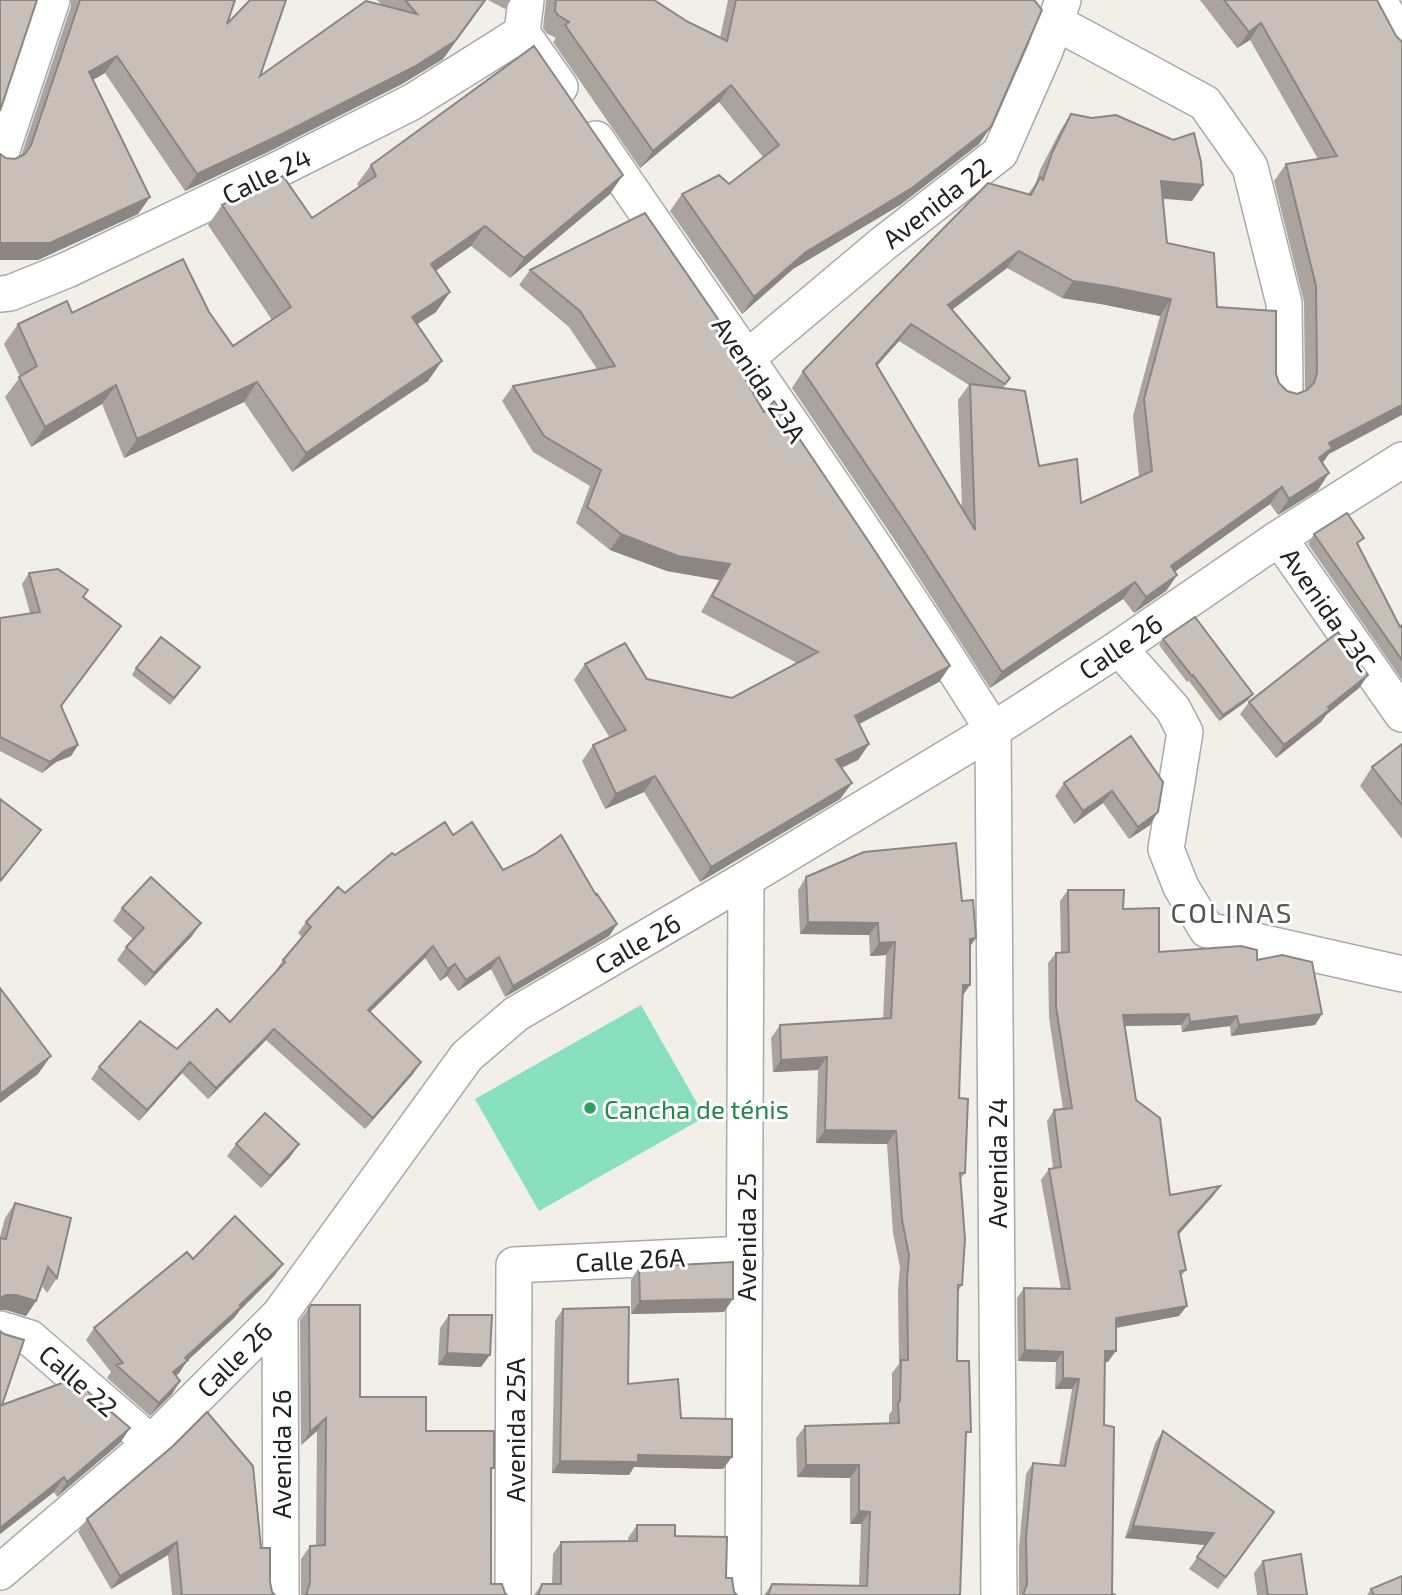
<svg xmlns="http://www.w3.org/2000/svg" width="1402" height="1595" viewBox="0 0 1402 1595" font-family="'Exo 2',sans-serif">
<rect width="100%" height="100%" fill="#f2efe9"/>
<path fill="#88e0be" d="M 641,1005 L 705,1117 L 539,1211 L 475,1099 Z"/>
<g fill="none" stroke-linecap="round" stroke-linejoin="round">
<defs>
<path id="minor" d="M 1379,0 L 1402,43
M 1055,22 L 1205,103 L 1250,167 L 1284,303 L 1285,390
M 522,33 L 560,87
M 522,33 L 526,0
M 596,139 C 730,335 867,529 993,730 L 999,1595
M 0,156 L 52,0
M 0,294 L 10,293 L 67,270 L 279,169 L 412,102 L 522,33
M 747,358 L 884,243 L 1000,153 L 1045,51 L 1063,0
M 1279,538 L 1402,714
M 1119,648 L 1173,709 L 1185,732 L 1166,849 L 1181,887 L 1207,930 L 1402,974
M 280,1314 L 281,1595
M 0,1329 L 30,1338 L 151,1443
M 0,1572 L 151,1443 L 280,1314 L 467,1056 L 516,1014 L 746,879 L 993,730 L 1119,648 L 1279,538 L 1402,460
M 513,1595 L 514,1265 L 745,1254
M 743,1595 L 746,879"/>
</defs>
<use href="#minor" stroke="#a9a9a9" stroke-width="38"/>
<use href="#minor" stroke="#fff" stroke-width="35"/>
</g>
<path fill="#aba49e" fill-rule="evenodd" d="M 71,0 L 235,0 L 227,24 L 260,76 L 382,5 L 377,0 L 486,0 L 443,59 L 402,84 L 270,151 L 185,191 L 105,73 L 93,80 L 150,197 L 138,214 L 38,260 L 6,158 L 15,159 L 21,156 L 71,6 Z
M 488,0 L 511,0 L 505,9 Z
M 546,0 L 654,0 L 688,22 L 720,38 L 728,0 L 1034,0 L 979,144 L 900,205 L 793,269 L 742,314 L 670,211 L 682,194 L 729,184 L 763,157 L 719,102 L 640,168 L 553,42 L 556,38 L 546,33 L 543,28 Z
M 1200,0 L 1377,0 L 1329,454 L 1322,463 L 1318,490 L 1278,515 L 1270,504 L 1175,571 L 1177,575 L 1166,591 L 1134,613 L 1123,599 L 990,688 L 896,542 L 792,388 L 803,371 L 1028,194 L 1036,183 L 1040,170 L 1060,131 L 1071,114 L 1203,185 L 1192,201 L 1163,199 L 1167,243 L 1217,307 L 1276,374 L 1279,383 L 1287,391 L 1297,394 L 1305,391 L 1304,302 L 1274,181 L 1286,164 L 1318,159 L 1250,40 L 1237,48 ZM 1007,268 L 1062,298 L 1101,304 L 1160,316 L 1133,416 L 1139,477 L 1081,503 L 1039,466 L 1003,388 L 1010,378 L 952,310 ZM 899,341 L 969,385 L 958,400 L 962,508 L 877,366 Z
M 371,165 L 610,194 L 510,278 L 471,246 L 435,271 L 436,312 L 417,324 L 428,381 L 292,472 L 244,402 L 124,458 L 102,404 L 31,447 L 5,397 L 20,377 L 4,344 L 18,324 L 72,313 L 209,312 L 233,346 L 272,320 L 208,225 L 222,205 L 312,218 L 359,187 L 357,184 Z
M 530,270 L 718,332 L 764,412 L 950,666 L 939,682 L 859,724 L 869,744 L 858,760 L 842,768 L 852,783 L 840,799 L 700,882 L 644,792 L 605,809 L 582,761 L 593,745 L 610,738 L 574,680 L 585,664 L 647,679 L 732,698 L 797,663 L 701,612 L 719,580 L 667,571 L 610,550 L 576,523 L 590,486 L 533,452 L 502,401 L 513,386 L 597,369 L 569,327 L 519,285 Z
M 1314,534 L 1358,546 L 1400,627 L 1402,625 L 1402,680 L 1308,544 Z
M 29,573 L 83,597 L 121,626 L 61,706 L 78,745 L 71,756 L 56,762 L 42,773 L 0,751 L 0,618 L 30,613 L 22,584 Z
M 1163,639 L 1253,694 L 1248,700 L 1219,721 L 1189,681 L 1187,682 L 1159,645 Z
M 200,667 L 170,705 L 132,675 L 136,668 Z
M 1368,675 L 1359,688 L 1326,715 L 1321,722 L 1276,758 L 1240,714 L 1249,702 Z
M 1131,736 L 1150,825 L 1129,839 L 1103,803 L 1074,824 L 1055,796 L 1064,783 Z
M 1402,744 L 1402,839 L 1360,786 L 1372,767 Z
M 453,835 L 503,870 L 596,895 L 617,924 L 609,936 L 505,997 L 491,969 L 458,991 L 447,976 L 440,981 L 425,958 L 370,1012 L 413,1074 L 365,1129 L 266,1040 L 208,1099 L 182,1073 L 139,1121 L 91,1079 L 99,1067 L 177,1049 L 230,1022 L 275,972 L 283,960 L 302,937 L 298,933 L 306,922 L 395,855 Z
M 806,877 L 962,901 L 970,948 L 962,995 L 959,1098 L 965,1173 L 960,1179 L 962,1285 L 958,1291 L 957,1361 L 965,1440 L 960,1595 L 764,1595 L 772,1584 L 859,1586 L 861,1524 L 850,1524 L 850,1478 L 797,1477 L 796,1438 L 805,1426 L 889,1423 L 889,1414 L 892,1411 L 892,1373 L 899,1364 L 898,1290 L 900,1267 L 893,1233 L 887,1144 L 816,1143 L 818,1070 L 773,1072 L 771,1038 L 780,1025 L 883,1019 L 886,955 L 870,956 L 869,935 L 800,934 L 798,890 Z
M 1068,890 L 1123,909 L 1159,952 L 1257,960 L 1322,1014 L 1315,1025 L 1231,1036 L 1230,1026 L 1182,1032 L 1181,1025 L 1124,1026 L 1136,1100 L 1170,1195 L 1220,1186 L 1213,1196 L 1179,1234 L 1186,1270 L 1181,1276 L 1179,1316 L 1116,1328 L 1108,1362 L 1105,1362 L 1104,1425 L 1112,1594 L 1116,1595 L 1019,1595 L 1019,1547 L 1026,1474 L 1033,1463 L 1059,1465 L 1072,1389 L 1055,1389 L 1056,1362 L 1018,1361 L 1017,1298 L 1024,1288 L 1061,1289 L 1041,1180 L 1049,1169 L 1053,1168 L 1047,1121 L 1054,1110 L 1063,1109 L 1049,1018 L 1048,963 L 1056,953 L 1061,953 L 1060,901 Z
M 122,908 L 192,936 L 145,986 L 117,960 L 126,947 L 133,939 L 113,921 Z
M 236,1144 L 299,1144 L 290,1157 L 261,1188 L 227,1156 Z
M 15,1203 L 57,1278 L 47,1293 L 42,1286 L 36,1301 L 26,1316 L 6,1310 L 0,1310 L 0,1237 L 5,1218 Z
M 193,1259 L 283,1264 L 274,1276 L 240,1310 L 234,1318 L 187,1361 L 179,1373 L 176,1376 L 180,1381 L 172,1394 L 150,1416 L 107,1378 L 111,1372 L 86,1340 L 94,1328 Z
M 639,1267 L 724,1312 L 631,1314 L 631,1280 Z
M 311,1305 L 360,1397 L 426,1431 L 491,1472 L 491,1584 L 507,1595 L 301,1595 L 301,1559 L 310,1546 L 316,1546 L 317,1431 L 301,1445 L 300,1320 Z
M 563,1309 L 628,1384 L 681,1418 L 723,1469 L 634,1467 L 629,1475 L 552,1473 L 555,1321 Z
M 449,1315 L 481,1367 L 438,1365 L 440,1328 Z
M 0,1331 L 2,1405 L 130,1428 L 120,1443 L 57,1497 L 54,1492 L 0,1534 Z
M 1163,1431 L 1274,1512 L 1218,1589 L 1189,1569 L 1206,1545 L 1125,1538 L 1155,1443 Z
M 87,1519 L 261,1548 L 272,1592 L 275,1595 L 172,1595 L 168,1555 L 111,1589 L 78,1532 Z
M 637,1525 L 675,1536 L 726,1578 L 737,1595 L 534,1595 L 542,1584 L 552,1584 L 553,1554 L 561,1542 L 628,1541 L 628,1538 Z
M 1263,1561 L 1307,1595 L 1257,1595 L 1254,1573 Z
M 1371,1589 L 1402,1595 L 1367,1595 Z"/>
<path fill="#8b8681" d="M 486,0 L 443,59 L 402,84 L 270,151 L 185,191 L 197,174 Z
M 1261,23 L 1250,40 L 1237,48 L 1249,32 Z
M 117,56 L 105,73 L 77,89 L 89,72 Z
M 731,85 L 719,102 L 640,168 L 653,151 Z
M 991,127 L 979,144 L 900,205 L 793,269 L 742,314 L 754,297 L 806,252 Z
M 623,175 L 610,194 L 510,278 L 524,258 Z
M 1161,181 L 1203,185 L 1192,201 L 1150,197 Z
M 150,197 L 138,214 L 38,260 L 0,260 L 0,243 Z
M 485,226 L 471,246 L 417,284 L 431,264 Z
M 1019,251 L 1007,268 L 937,321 L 948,305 Z
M 1073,281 L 1112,287 L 1171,299 L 1160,316 L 1101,304 L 1062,298 Z
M 450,292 L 436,312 L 398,337 L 412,317 Z
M 911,324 L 899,341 L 864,380 L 876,364 Z
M 442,361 L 428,381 L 292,472 L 306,453 Z
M 257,382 L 244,402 L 124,458 L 137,439 Z
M 116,385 L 102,404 L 31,447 L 45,427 Z
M 1402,405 L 1402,415 L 1329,454 L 1321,465 L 1308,475 L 1329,443 Z
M 1329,473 L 1318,490 L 1278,515 L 1289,499 Z
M 1282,487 L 1270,504 L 1159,583 L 1171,566 Z
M 621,534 L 730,564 L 719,580 L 667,571 L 610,550 Z
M 1177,575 L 1166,591 L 1134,613 L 1146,597 Z
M 1135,582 L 1123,599 L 990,688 L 1002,672 Z
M 950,666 L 939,682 L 844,732 L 855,716 Z
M 1368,675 L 1359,688 L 1326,715 L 1321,722 L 1276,758 L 1284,745 L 1328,707 Z
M 1253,694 L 1248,700 L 1219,721 L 1223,715 Z
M 869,744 L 858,760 L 825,775 L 836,760 Z
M 78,745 L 71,756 L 56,762 L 42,773 L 50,762 L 64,751 Z
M 655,776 L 644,792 L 605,809 L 616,794 Z
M 852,783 L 840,799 L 700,882 L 711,867 Z
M 1112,791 L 1103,803 L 1074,824 L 1083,811 Z
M 1158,812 L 1150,825 L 1129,839 L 1138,827 Z
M 41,830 L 32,842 L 0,883 L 1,880 Z
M 808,922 L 878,923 L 869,935 L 800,934 Z
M 201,923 L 192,936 L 145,986 L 154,973 Z
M 617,924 L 609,936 L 505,997 L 513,986 Z
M 976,938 L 967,951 L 970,939 Z
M 895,942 L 886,955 L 870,956 L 879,943 Z
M 433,946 L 425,958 L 360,1022 L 368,1010 Z
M 499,957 L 491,969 L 458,991 L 466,980 Z
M 455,964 L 447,976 L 440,981 L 448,969 Z
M 963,985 L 970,985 L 961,998 Z
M 1189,1014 L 1181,1025 L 1115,1026 L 1123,1015 Z
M 1322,1014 L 1315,1025 L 1231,1036 L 1239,1025 Z
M 1237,1016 L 1230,1026 L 1182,1032 L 1190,1022 Z
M 274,1029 L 266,1040 L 208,1099 L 216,1088 Z
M 51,1056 L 38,1074 L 0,1103 L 0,1094 Z
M 827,1057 L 818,1070 L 773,1072 L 781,1060 Z
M 190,1062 L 182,1073 L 139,1121 L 147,1110 Z
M 421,1062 L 413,1074 L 365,1129 L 373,1118 Z
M 825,1130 L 896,1131 L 887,1144 L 816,1143 Z
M 299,1144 L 290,1157 L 261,1188 L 270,1176 Z
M 1220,1186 L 1213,1196 L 1171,1243 L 1178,1232 Z
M 283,1264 L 274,1276 L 240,1310 L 234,1318 L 187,1361 L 179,1373 L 164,1385 L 173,1372 L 185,1358 Z
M 6,1295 L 16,1295 L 36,1301 L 26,1316 L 6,1310 L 0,1310 L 0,1298 Z
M 733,1299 L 724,1312 L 631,1314 L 640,1301 Z
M 1187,1306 L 1179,1316 L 1109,1329 L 1116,1318 Z
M 1025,1350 L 1063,1352 L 1056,1362 L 1018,1361 Z
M 1105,1351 L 1116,1351 L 1108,1362 L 1098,1362 Z
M 447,1353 L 490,1355 L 481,1367 L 438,1365 Z
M 1063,1378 L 1079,1379 L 1072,1389 L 1055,1389 Z
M 180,1381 L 172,1394 L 150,1416 L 159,1403 Z
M 326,1418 L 317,1431 L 301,1445 L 310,1432 Z
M 130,1428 L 120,1443 L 57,1497 L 67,1482 Z
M 638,1455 L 732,1457 L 723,1469 L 634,1467 L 629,1475 L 552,1473 L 560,1461 Z
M 806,1465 L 859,1465 L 850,1478 L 797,1477 Z
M 64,1477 L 54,1492 L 0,1534 L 0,1528 Z
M 859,1511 L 870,1512 L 861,1524 L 850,1524 Z
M 1133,1526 L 1214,1533 L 1206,1545 L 1125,1538 Z
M 177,1542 L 168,1555 L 111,1589 L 120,1576 Z"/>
<path fill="#c7bfb8" stroke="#8b8681" stroke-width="2" fill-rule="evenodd" d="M 0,0 L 37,0 L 0,111 Z
M 80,0 L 235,0 L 227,24 L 250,0 L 286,0 L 260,76 L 366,1 L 417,14 L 405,0 L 485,0 L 455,41 L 414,67 L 282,134 L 197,174 L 117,56 L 89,72 L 150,197 L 50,243 L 0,243 L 0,154 L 6,158 L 15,159 L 25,154 L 31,145 Z
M 556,0 L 654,0 L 688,22 L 727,41 L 736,0 L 1034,0 L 1042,10 L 991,127 L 912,188 L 806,252 L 754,297 L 682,194 L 719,175 L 729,184 L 779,145 L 731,85 L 653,151 L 565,25 L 569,22 L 558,15 L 555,11 Z
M 1224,0 L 1377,0 L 1396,36 L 1402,42 L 1402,405 L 1329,443 L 1332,448 L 1319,458 L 1329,473 L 1289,499 L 1282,487 L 1171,566 L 1177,575 L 1146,597 L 1135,582 L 1002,672 L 907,525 L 803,371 L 988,183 L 1031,195 L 1040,177 L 1043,180 L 1052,153 L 1071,114 L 1092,118 L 1116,115 L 1173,140 L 1194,133 L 1201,162 L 1203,185 L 1161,181 L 1167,243 L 1214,253 L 1217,307 L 1276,311 L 1276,374 L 1279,383 L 1287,391 L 1297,394 L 1307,390 L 1314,383 L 1317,373 L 1316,286 L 1286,164 L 1337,156 L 1261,23 L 1249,32 ZM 1019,251 L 1073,281 L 1112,287 L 1171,299 L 1144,399 L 1152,471 L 1081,503 L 1077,459 L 1039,466 L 1025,391 L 970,384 L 975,530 L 876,364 L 911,324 L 1005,384 L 1010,378 L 948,305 Z
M 534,46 L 623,175 L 524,258 L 485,226 L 431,264 L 450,292 L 412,317 L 442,361 L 306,453 L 257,382 L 137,439 L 116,385 L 45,427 L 19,377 L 37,366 L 18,324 L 67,301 L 72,313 L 183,259 L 209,312 L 233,346 L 291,307 L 222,205 L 283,176 L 312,218 L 376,176 L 371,165 Z
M 645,213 L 722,325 L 717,330 L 764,412 L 774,401 L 873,548 L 950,666 L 855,716 L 869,744 L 836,760 L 852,783 L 711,867 L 655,776 L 616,794 L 593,745 L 626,730 L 585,664 L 625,643 L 647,679 L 732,698 L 818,652 L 712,596 L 730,564 L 678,556 L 621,534 L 587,507 L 601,470 L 544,436 L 513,386 L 615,366 L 580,311 L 530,270 Z
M 1347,513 L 1364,538 L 1357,543 L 1400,627 L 1402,625 L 1402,660 L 1314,534 Z
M 58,569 L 88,590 L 83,597 L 121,626 L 61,706 L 78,745 L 64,751 L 50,762 L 0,737 L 0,618 L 40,612 L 29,573 Z
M 1195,617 L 1253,694 L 1223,715 L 1193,675 L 1192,676 L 1163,639 Z
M 1338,632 L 1368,675 L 1328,707 L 1330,709 L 1284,745 L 1249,702 Z
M 161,637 L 200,667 L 174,698 L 136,668 Z
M 1131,736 L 1163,782 L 1158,812 L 1138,827 L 1112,791 L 1083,811 L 1064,783 Z
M 1402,744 L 1402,805 L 1372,767 Z
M 0,799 L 41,830 L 1,880 L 0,879 Z
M 445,822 L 453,835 L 472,822 L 503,870 L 535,854 L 561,835 L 596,895 L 597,894 L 617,924 L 513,986 L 499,957 L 466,980 L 455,964 L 448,969 L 433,946 L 368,1010 L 421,1062 L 373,1118 L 274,1029 L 216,1088 L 190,1062 L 147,1110 L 99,1067 L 140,1021 L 177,1049 L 217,1009 L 230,1022 L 285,962 L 283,960 L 311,927 L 306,922 L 338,887 L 345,893 L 392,853 L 395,855 Z
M 956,843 L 962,901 L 973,900 L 976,938 L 970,939 L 970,985 L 963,985 L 959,1098 L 968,1099 L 965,1173 L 960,1173 L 965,1239 L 962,1285 L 958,1285 L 957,1361 L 969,1361 L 971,1432 L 966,1432 L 960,1595 L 767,1595 L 769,1593 L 772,1584 L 867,1586 L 870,1512 L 859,1511 L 859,1465 L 806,1465 L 805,1426 L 899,1423 L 898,1402 L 900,1401 L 901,1360 L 908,1360 L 907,1278 L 909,1255 L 902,1220 L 896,1131 L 825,1130 L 827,1057 L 781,1060 L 780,1025 L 891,1018 L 895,942 L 879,943 L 878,923 L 808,922 L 806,877 L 864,852 Z
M 151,877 L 201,923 L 154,973 L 126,947 L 144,928 L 122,908 Z
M 1068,890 L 1124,890 L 1123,909 L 1159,908 L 1159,952 L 1241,946 L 1257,950 L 1257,960 L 1282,955 L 1312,962 L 1322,1014 L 1239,1025 L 1237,1016 L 1190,1022 L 1189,1014 L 1123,1015 L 1136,1100 L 1160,1118 L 1170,1195 L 1220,1186 L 1178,1232 L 1186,1270 L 1180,1271 L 1187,1306 L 1116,1318 L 1116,1351 L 1105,1351 L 1104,1425 L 1114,1427 L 1112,1594 L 1116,1595 L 1023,1595 L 1027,1584 L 1026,1537 L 1033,1463 L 1065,1466 L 1079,1379 L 1063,1378 L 1063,1352 L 1025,1350 L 1024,1288 L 1070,1289 L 1049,1169 L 1061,1167 L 1054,1110 L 1072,1108 L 1056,1007 L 1056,953 L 1069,952 Z
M 0,988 L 51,1056 L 0,1094 Z
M 265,1113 L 299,1144 L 270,1176 L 236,1144 Z
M 15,1203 L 71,1218 L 57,1278 L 48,1267 L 36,1301 L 16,1295 L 6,1295 L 0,1298 L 0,1238 L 6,1239 Z
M 235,1216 L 283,1264 L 240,1305 L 243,1305 L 185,1358 L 188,1360 L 173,1372 L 180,1381 L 159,1403 L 116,1365 L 123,1363 L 94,1328 L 187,1252 L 193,1259 Z
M 733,1262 L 733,1299 L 640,1301 L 639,1267 Z
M 311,1305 L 360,1305 L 360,1397 L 426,1397 L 426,1431 L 494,1431 L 494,1468 L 491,1468 L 491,1584 L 502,1584 L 505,1593 L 507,1595 L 305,1595 L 307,1593 L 310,1582 L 310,1546 L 325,1545 L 326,1418 L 310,1432 L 309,1308 Z
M 629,1307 L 628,1384 L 678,1379 L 681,1418 L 732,1419 L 732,1457 L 638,1455 L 638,1462 L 560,1461 L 563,1309 Z
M 449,1315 L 492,1315 L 490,1355 L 447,1353 Z
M 0,1331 L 4,1334 L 24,1340 L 2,1405 L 73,1379 L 130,1428 L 67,1482 L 64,1477 L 0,1528 Z
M 207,1412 L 253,1466 L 261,1548 L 270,1548 L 270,1582 L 272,1592 L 275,1595 L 182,1595 L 177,1542 L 120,1576 L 87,1519 L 173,1446 Z
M 1163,1431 L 1274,1512 L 1226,1577 L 1197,1557 L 1214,1533 L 1133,1526 Z
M 637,1525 L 675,1525 L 675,1536 L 727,1537 L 726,1578 L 732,1578 L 734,1592 L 737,1595 L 537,1595 L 539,1593 L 542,1584 L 561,1584 L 561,1542 L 637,1541 Z
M 1301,1554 L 1307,1595 L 1268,1595 L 1263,1561 Z
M 1402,1576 L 1402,1595 L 1374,1595 L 1371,1589 Z"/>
<circle fill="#2e9e5b" stroke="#fff" stroke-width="2.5" cx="590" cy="1108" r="7"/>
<g text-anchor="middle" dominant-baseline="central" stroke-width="6" stroke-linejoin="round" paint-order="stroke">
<g font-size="26" fill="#222" stroke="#fff">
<text transform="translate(266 175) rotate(-26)">Calle 24</text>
<text transform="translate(936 202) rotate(-38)">Avenida 22</text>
<text transform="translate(760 379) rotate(56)">Avenida 23A</text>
<text transform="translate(1329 609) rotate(55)">Avenida 23C</text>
<text transform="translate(1120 646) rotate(-34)">Calle 26</text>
<text transform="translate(637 943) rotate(-30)">Calle 26</text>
<text transform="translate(996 1163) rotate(-90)">Avenida 24</text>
<text transform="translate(745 1237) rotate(-90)">Avenida 25</text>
<text transform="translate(630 1259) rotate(-3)">Calle 26A</text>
<text transform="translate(234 1359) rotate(-45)">Calle 26</text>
<text transform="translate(79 1380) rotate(41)">Calle 22</text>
<text transform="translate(514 1430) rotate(-90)">Avenida 25A</text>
<text transform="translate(280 1454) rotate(-90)">Avenida 26</text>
</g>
<g font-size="26" fill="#27864d" stroke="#fff" text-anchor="start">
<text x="604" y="1108">Cancha de ténis</text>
</g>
<g font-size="28" letter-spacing="2" fill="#555" stroke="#fff">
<text x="1232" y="912">COLINAS</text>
</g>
</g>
</svg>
